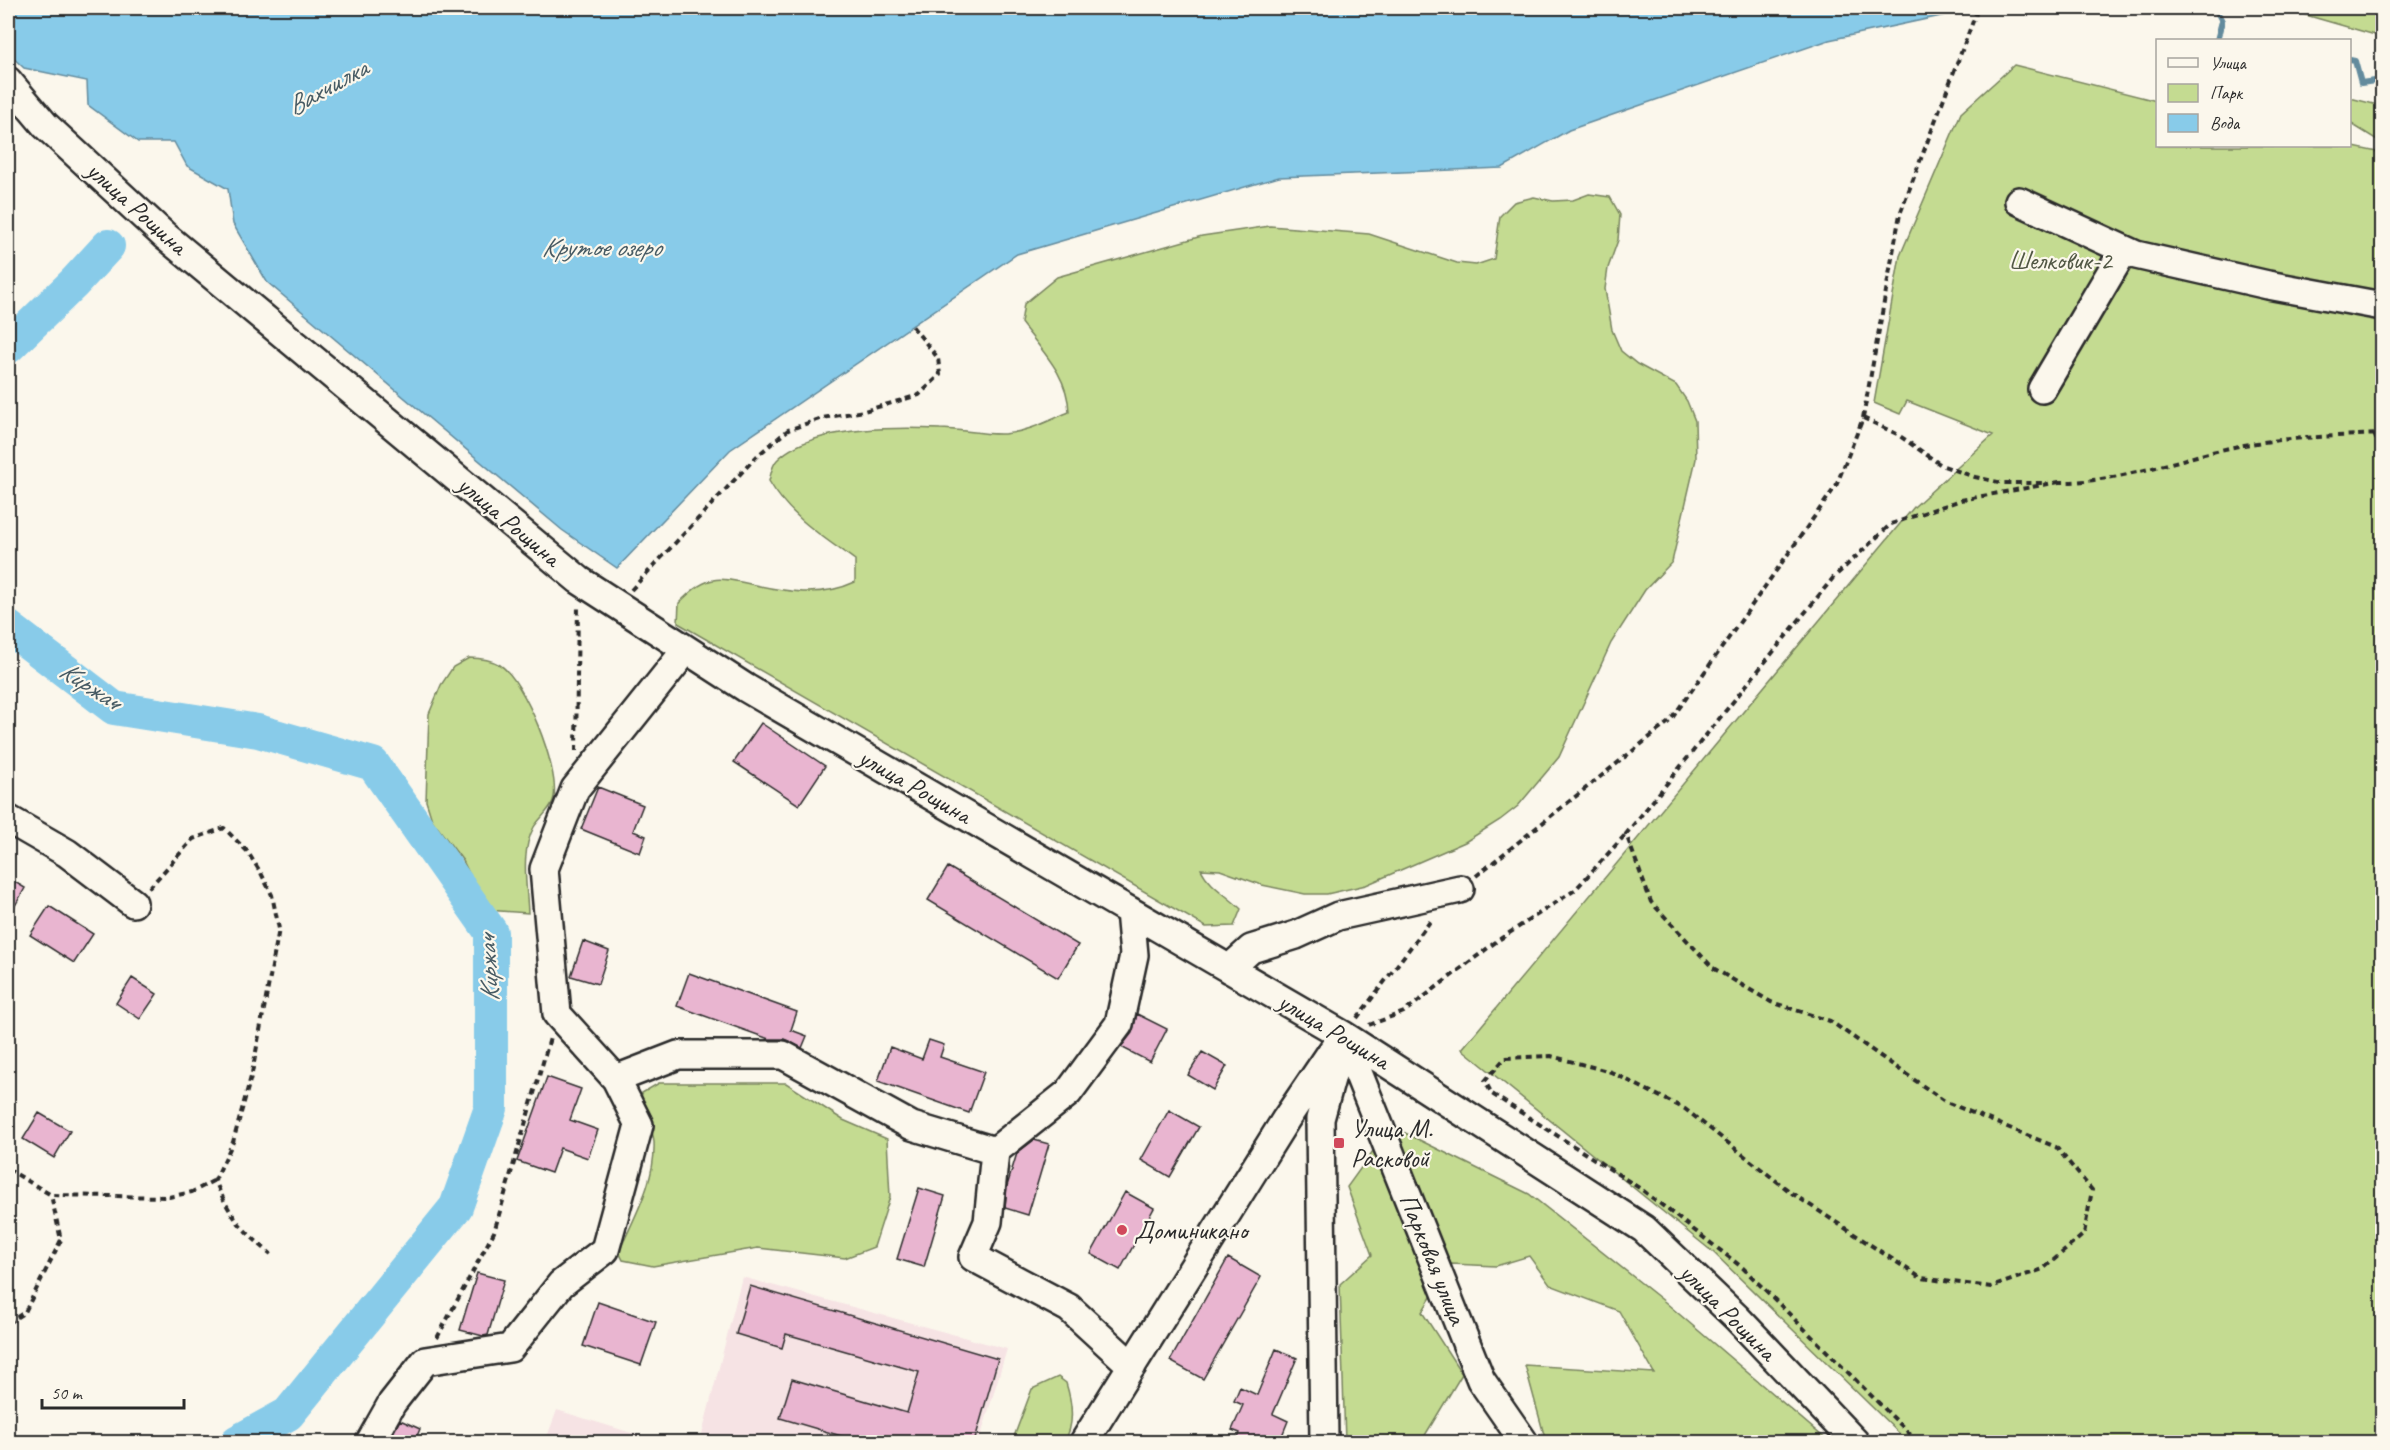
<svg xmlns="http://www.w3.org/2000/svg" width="2390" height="1450" viewBox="0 0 2390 1450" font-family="Caveat,sans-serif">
<rect width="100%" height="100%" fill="#fbf7ec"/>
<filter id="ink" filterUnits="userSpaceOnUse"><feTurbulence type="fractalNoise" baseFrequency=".0167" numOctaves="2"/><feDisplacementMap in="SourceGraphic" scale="12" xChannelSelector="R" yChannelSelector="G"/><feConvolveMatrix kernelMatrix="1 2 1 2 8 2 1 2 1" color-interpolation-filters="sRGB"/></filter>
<g filter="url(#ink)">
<path fill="#f6e3e4" d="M 742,1277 L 1007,1349 L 979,1442 L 700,1442 Z
M 557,1410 L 661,1442 L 545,1442 Z"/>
<path fill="#c4db91" stroke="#78835e" stroke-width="1.5" d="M 2282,8 L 2382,8 L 2382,37 L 2285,9 Z
M 2014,65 L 2157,101 L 2158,146 L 2349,146 L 2382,153 L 2382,1442 L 1908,1442 L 1714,1253 L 1462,1049 L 1914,507 L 1993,435 L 1907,401 L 1900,414 L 1874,403 L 1900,256 L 1961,113 Z
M 2350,98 L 2382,106 L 2382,143 L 2350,123 Z
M 1589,194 L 1610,197 L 1620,215 L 1618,240 L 1608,268 L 1605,289 L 1612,330 L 1621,351 L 1637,364 L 1676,385 L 1687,401 L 1695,421 L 1696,459 L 1672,562 L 1645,590 L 1611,643 L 1559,757 L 1518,806 L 1500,820 L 1465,842 L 1366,885 L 1327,894 L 1305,894 L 1262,885 L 1220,870 L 1201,869 C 1209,886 1227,895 1241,909 L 1234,926 L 1206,927 L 678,623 L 679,603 C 689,593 699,583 713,580 C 724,577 739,582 750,584 C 786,592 821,598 855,582 L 855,560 C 823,537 789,516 769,481 C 771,474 772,465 777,460 C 810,426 895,427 940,429 C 961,429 983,435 1004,434 C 1028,432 1048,421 1069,412 C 1068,375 1042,351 1021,323 L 1024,304 L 1057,277 L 1202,236 L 1270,226 L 1369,234 L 1457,263 L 1476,265 L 1494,259 L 1500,216 L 1514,202 L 1534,197 L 1553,201 L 1573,200 Z
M 469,658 C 479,658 492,660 500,665 C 525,681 559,768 554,797 C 553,808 539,818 534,827 C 520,852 527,885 528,913 L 487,910 L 463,861 L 432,820 L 426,801 L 429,714 L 441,685 L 453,667 Z
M 659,1083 L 786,1083 L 843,1120 L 887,1139 L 890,1197 L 874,1247 L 845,1258 L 758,1248 L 653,1266 L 623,1260 L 619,1252 C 634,1217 656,1181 654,1142 C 653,1124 638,1112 642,1093 Z
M 1391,1126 L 1529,1194 L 1665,1302 L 1829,1442 L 1546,1442 L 1525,1365 L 1654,1373 L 1619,1311 L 1550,1285 L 1529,1256 L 1496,1266 L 1451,1264 L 1422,1312 L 1462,1374 L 1421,1442 L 1345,1442 L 1340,1284 L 1372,1255 L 1347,1187 Z
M 1058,1377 L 1066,1383 C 1072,1402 1075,1425 1064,1442 L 1012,1442 L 1032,1389 Z"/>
<path fill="#88cbe9" stroke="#638b9d" stroke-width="1.5" d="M 8,8 L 1951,8 L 1950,14 L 1829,40 L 1569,130 L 1502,168 L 1279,177 L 1017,254 L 730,450 L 617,568 L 562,530 L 267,282 L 233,224 L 228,189 L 187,166 L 174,142 L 138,142 L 88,105 L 87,81 L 24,68 L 8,53 Z"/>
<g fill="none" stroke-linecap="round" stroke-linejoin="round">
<path stroke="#638b9d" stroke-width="6" d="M 2215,8 L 2222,21 L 2217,40
M 2350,60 L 2355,61 L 2361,83 L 2382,80"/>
<path stroke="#88cbe9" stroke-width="34" d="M 8,347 L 74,283 L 108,246
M 8,627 L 114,708 L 258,731 L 373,764 L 491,932 L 491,1108 L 456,1207 L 288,1414 L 237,1442"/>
</g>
<path fill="#e9b5d0" stroke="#2b2b2b" stroke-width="1.5" d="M 761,723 L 825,766 L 799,805 L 734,762 Z
M 598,787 L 643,805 L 633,831 L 646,836 L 640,853 L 581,829 Z
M 948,867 L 1078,945 L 1058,978 L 928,900 Z
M 8,878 L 25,888 L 8,918 Z
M 49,906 L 93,934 L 74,963 L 30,935 Z
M 583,941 L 609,951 L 598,984 L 571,976 Z
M 689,973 L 797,1012 L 791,1030 L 807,1036 L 802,1048 L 784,1039 L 769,1039 L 677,1006 Z
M 132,978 L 157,994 L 140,1019 L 116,1003 Z
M 1137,1014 L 1167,1029 L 1150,1062 L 1121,1047 L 1132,1033 Z
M 929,1040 L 944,1045 L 940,1057 L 984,1072 L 969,1113 L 878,1081 L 890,1047 L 922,1059 Z
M 1202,1052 L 1227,1066 L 1213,1090 L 1188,1075 Z
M 547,1077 L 581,1089 L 570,1120 L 598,1130 L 588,1158 L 560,1148 L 551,1173 L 517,1161 Z
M 1169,1110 L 1199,1127 L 1170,1177 L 1141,1160 Z
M 39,1113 L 70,1131 L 54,1158 L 23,1139 Z
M 1034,1140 L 1049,1144 L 1028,1215 L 1005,1208 L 1007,1186 L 1017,1153 Z
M 919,1188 L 945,1196 L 924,1267 L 897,1259 Z
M 1125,1192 L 1154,1208 L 1120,1270 L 1091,1254 Z
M 1228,1258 L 1261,1277 L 1203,1379 L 1170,1361 Z
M 477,1273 L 504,1280 L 488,1335 L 483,1336 L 460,1330 Z
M 750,1286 L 998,1359 L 974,1443 L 865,1443 L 780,1418 L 792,1379 L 907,1413 L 919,1372 L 786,1334 L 782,1348 L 736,1334 Z
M 598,1302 L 656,1322 L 641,1365 L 583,1346 Z
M 1276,1349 L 1297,1358 L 1273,1414 L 1288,1421 L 1279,1443 L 1236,1443 L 1240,1433 L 1232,1430 L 1243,1405 L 1234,1401 L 1240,1387 L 1257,1395 Z
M 400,1420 L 420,1429 L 414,1443 L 388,1443 Z"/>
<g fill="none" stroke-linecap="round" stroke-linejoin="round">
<defs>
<path id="minor" d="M 8,81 L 45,125 L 165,236 L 579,580 L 746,688 L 1343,1035 L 1644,1229 L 1737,1318 L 1855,1442
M 2019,201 L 2136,255 L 2268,285 L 2382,306
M 2042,389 L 2124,250
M 8,819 L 67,853 L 133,903
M 1130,911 L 1134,955 L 1119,1024 L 1068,1093 L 995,1151 L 988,1222 L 973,1257 L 1069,1308 L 1132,1366
M 1229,969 L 1251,949 L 1296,935 L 1338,916 L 1460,889
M 1343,1035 L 1481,1380 L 1524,1442
M 616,1079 L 678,1055 L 783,1055 L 912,1126 L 995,1151
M 370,1442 L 392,1403 L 425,1361 L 510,1348 L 561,1284 L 605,1250 L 639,1125 L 616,1079 L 557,1014 L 544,869 L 575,789 L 686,650
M 1084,1442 L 1286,1119 L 1343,1035
M 1324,1442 L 1320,1119 L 1337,1057"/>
</defs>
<use href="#minor" stroke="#2b2b2b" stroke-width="32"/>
<path stroke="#2b2b2b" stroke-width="4" stroke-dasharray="6 4.5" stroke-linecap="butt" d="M 1863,418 L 1897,434 L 1941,465 L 1975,477 L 2003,483 L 2047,483
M 2374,434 L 2382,452
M 2058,482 C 2125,483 2184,455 2250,444 C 2293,437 2339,436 2382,434
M 631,590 L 757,456 L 788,430 L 822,418 L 864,411 L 919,395 L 940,375 L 938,358 L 912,326
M 576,751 L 578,605
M 1476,876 L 1670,721 L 1836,486 L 1863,418 L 1900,214 L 1978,8
M 149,888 L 193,839 L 224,828 L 247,851 L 261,873 L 272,895 L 279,929 L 252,1073 L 233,1142 L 215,1180 C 230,1217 241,1229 271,1254
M 1357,1018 L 1432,919
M 1369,1025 L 1404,1012 L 1497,941 L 1575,890 L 1626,834
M 8,1169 L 51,1195 L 169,1197 L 192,1192 L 215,1180
M 8,1323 L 25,1312 L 61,1240 L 51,1195
M 437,1338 L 494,1232 L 550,1038
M 1918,1442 L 1743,1268 L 1641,1189 L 1492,1094 L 1485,1081 L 1505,1058 L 1551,1056 L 1611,1072 L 1685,1109 L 1793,1194 L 1921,1278 L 1991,1287 L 2043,1269 L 2084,1234 L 2092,1190 L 2056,1147 L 1946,1102 L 1830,1021 L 1771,1002 L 1713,968 L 1651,902 L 1626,834 L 1833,578 L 1891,524 L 1961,500 L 2059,482"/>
<use href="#minor" stroke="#fbf7ec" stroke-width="27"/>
</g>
</g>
<g fill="#d1495b" stroke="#fbf7ec" stroke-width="2">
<rect x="1333" y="1137" width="12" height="12" rx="3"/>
<circle cx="1122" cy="1230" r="6"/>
</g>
<g text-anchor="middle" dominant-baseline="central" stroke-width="4.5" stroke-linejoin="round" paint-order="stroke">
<g font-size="26" fill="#2b2b2b" stroke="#fbf7ec">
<text transform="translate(137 208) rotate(42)">улица Рощина</text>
<text transform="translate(509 521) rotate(40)">улица Рощина</text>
<text transform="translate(915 786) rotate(30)">улица Рощина</text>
<text transform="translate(1334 1031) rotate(31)">улица Рощина</text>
<text transform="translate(1433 1259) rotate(68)">Парковая улица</text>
<text transform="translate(1728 1312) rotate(45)">улица Рощина</text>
</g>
<g font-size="26" fill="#515744" stroke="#fbf7ec">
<text x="2060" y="260">Шелковик-2</text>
</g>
<g font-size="26" fill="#2b2b2b" stroke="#fbf7ec" text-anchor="start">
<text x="1351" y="1128">Улица М.<tspan x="1351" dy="30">Расковой</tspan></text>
<text x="1134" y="1230">Доминикано</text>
</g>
<g font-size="27" font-style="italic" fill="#475b64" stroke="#fbf7ec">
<text transform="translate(327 87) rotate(-29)">Вахчилка</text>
<text x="601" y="247">Крутое озеро</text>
<text transform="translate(90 685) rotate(33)">Киржач</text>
<text transform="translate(488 969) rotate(-93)">Киржач</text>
</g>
</g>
<rect width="2390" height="1450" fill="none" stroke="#fbf7ec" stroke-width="30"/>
<rect x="15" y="15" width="2360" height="1420" fill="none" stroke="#2b2b2b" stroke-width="2" filter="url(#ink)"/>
<rect x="2156" y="39" width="195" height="108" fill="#fbf7ec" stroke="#a8a59f" stroke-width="1.5"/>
<rect x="2168" y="58" width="30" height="9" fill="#fbf7ec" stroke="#a8a59f" stroke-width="1.5"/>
<text x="2210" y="69" font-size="18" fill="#2b2b2b">Улица</text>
<rect x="2168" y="84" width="30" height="18" fill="#c4db91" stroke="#a8a59f" stroke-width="1.5"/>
<text x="2210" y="99" font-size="18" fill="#2b2b2b">Парк</text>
<rect x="2168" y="114" width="30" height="18" fill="#88cbe9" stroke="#a8a59f" stroke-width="1.5"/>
<text x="2210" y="129" font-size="18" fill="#2b2b2b">Вода</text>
<path d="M42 1399v9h142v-9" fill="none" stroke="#2b2b2b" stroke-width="3"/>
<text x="51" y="1399" font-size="18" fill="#2b2b2b" stroke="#fbf7ec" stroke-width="4.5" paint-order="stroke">50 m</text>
</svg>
